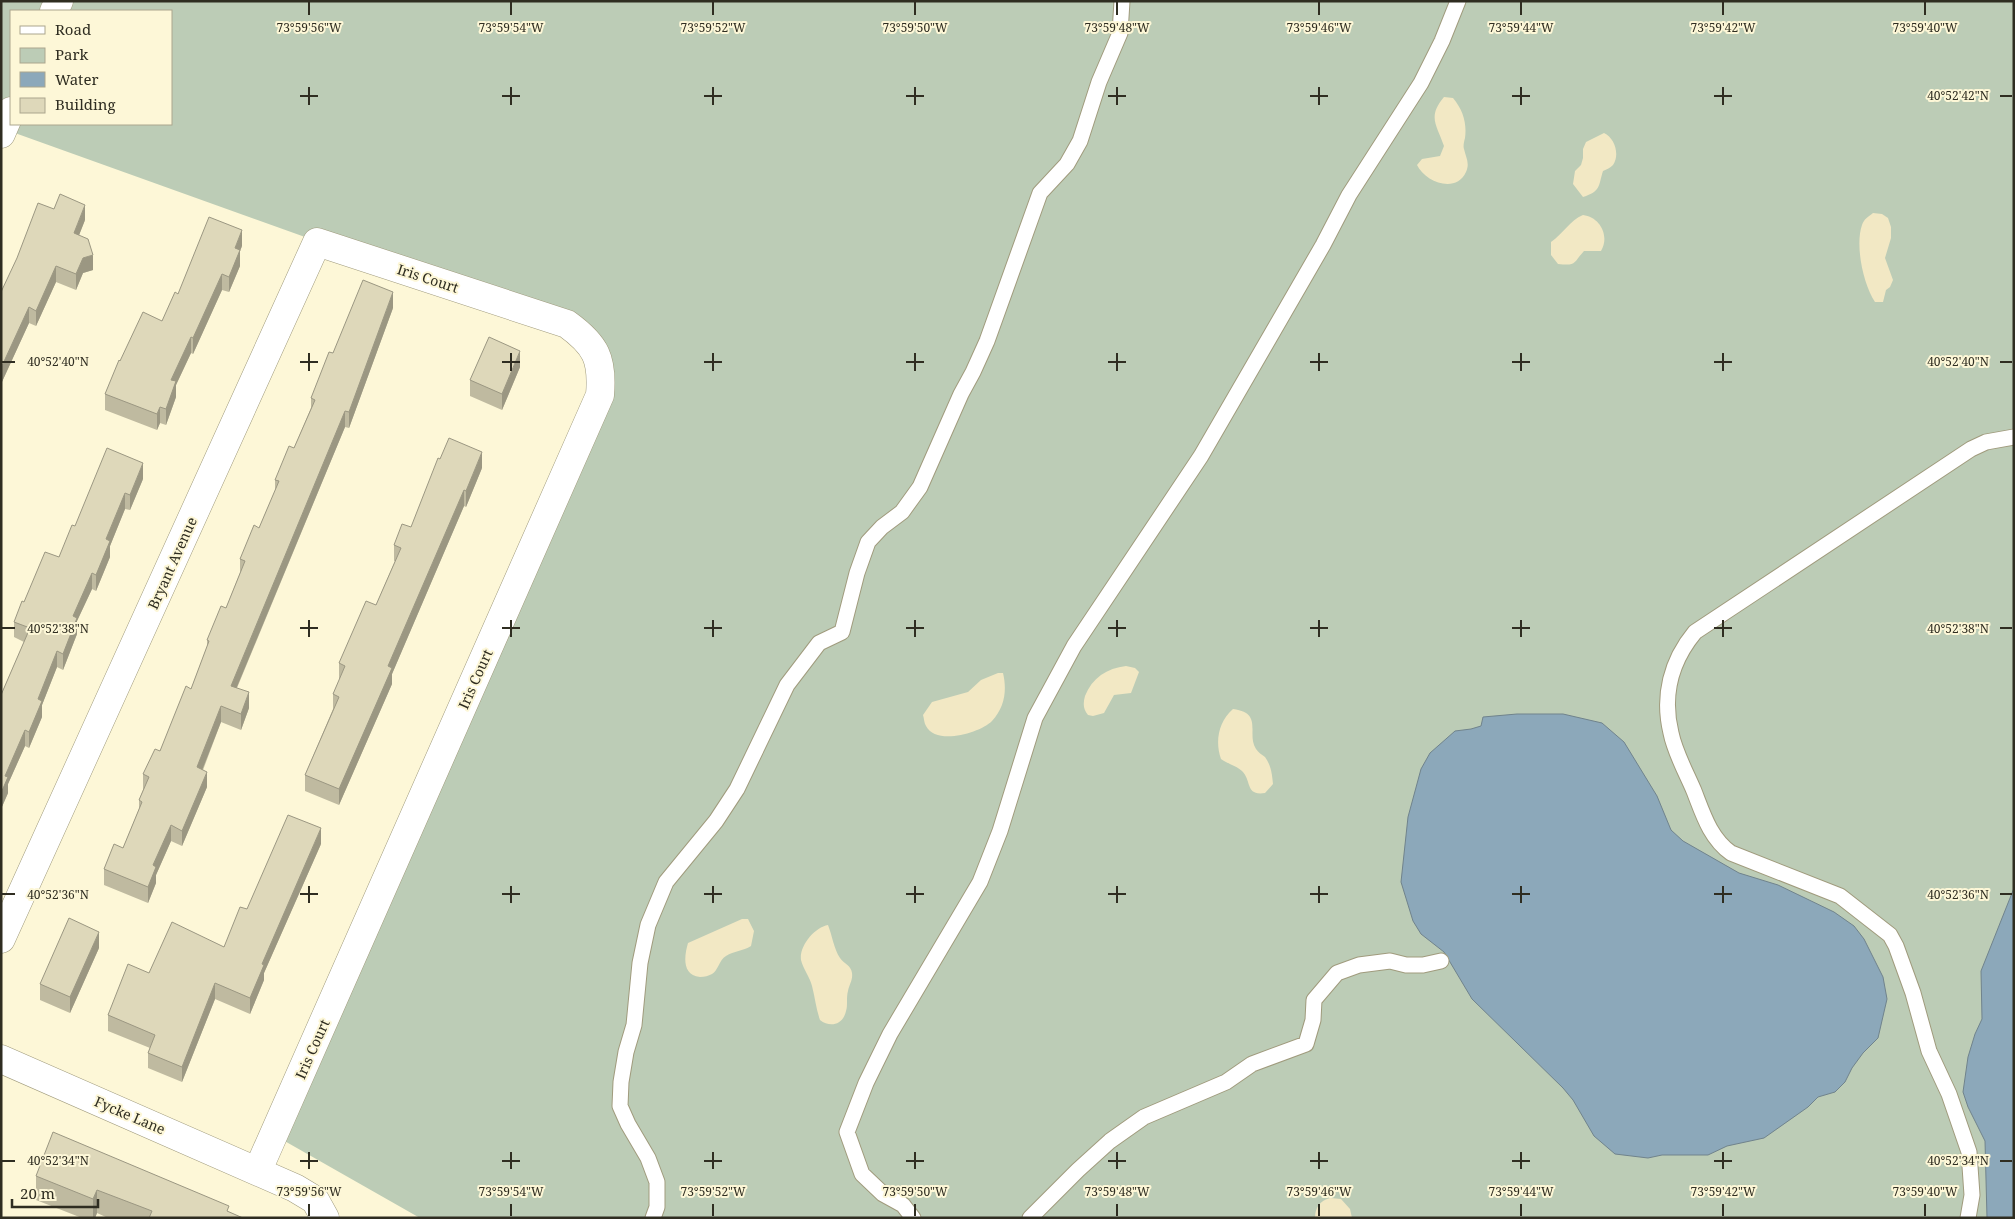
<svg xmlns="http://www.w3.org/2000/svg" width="2015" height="1219" viewBox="0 0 2015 1219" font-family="'Noto Serif',serif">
<rect width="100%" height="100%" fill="#fdf7d7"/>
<path fill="#bcccb6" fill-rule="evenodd" d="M 1,1 L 2014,1 L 2014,1218 L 420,1218 L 274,1135 L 600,396 L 584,337 L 1,128 ZM 11,11 L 171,11 L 171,124 L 11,124 Z"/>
<path fill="#f2e8c4" d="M 1444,97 L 1453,98 C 1463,110 1467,123 1465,138 C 1464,142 1463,146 1464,149 C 1466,158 1470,163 1466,172 C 1456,194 1425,182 1417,165 L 1422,159 L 1440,156 L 1444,146 C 1437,125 1427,117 1444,97 Z
M 1604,133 C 1615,138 1620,155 1613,165 C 1610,168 1607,169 1603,171 C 1598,187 1601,191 1583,197 L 1573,184 L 1575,171 L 1581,165 L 1583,158 L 1583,149 L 1586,142 Z
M 1873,213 L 1882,214 L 1888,218 L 1891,227 L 1891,238 L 1885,258 L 1893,280 L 1890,287 L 1886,290 L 1883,302 L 1875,302 C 1863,284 1855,245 1862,225 C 1864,219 1868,217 1873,213 Z
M 1583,215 C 1600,217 1610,236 1601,251 L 1584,251 C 1573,263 1577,266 1558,264 L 1551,255 L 1551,242 C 1563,234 1570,220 1583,215 Z
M 1126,666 L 1135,668 L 1139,672 L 1131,693 L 1114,695 L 1104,713 L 1093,716 L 1088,715 C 1083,709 1083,703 1085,696 C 1092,678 1107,668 1126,666 Z
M 998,673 L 1003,673 C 1007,690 1005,707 992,721 C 980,733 936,746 926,726 C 924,723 924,718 923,715 L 932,702 L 968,692 L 981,680 Z
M 1233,709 C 1264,713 1246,734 1256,749 C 1258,752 1262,755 1265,757 C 1271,765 1272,774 1273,784 L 1265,793 C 1245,796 1252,781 1242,771 C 1237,766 1228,764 1221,759 C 1215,742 1218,722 1233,709 Z
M 742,919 L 748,919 L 754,931 L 751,946 C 743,951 734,951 726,956 C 719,960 718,971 712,974 C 708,976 705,977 700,977 C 682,975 684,957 688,943 Z
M 828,925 C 832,935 834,949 840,958 C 844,964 851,965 852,973 C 853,980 849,985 848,991 C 846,998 848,1005 846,1011 C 843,1025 830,1028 820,1020 C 816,1009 815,997 812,986 C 810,977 803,969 801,960 C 799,946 815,927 828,925 Z
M 1330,1198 L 1341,1199 L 1350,1209 L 1352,1218 L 1315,1218 C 1315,1207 1320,1201 1330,1198 Z"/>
<path fill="#8ca8ba" stroke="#70838c" d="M 1517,714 L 1563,714 L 1602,723 L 1624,742 L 1657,796 L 1671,830 L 1683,841 L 1739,873 L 1778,885 L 1834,912 L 1854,926 L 1864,939 L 1883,977 L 1887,999 L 1878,1038 L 1863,1053 L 1852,1068 L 1845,1082 L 1835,1092 L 1818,1097 L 1808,1107 L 1764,1138 L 1727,1146 L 1708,1155 L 1662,1155 L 1648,1158 L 1615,1154 L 1594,1136 L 1573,1100 L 1563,1088 L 1472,999 L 1444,952 L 1421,934 L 1413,921 L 1401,882 L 1408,817 L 1421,769 L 1430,753 L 1455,731 L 1471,729 L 1481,726 L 1483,717 Z
M 2014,888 L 2014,1218 L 1987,1218 L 1985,1141 L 1968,1107 L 1963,1092 L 1968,1057 L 1975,1034 L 1982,1019 L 1981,971 Z"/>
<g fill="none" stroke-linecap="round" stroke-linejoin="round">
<defs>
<path id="lane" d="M 653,1218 L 657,1207 L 657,1182 L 648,1158 L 628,1124 L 620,1106 L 621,1082 L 626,1052 L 634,1025 L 640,963 L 648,925 L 666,882 L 716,821 L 737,789 L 787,685 L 819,643 L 842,632 L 857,573 L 868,542 L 882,527 L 902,512 L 920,487 L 961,394 L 973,372 L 987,341 L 1040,193 L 1067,164 L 1080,141 L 1099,82 L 1120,33 L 1122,1
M 913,1218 L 903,1205 L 883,1194 L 862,1174 L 847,1132 L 866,1083 L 890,1034 L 980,882 L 1000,831 L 1035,718 L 1074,646 L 1201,456 L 1323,245 L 1349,195 L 1421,83 L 1442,41 L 1458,1
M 1030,1218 L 1078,1170 L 1110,1141 L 1144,1117 L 1226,1082 L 1252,1064 L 1306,1044 L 1313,1020 L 1314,1000 L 1337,973 L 1359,965 L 1390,961 L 1406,965 L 1423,965 L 1441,961
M 1968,1218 L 1972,1195 L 1969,1152 L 1949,1094 L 1929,1051 L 1913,993 L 1896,946 L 1890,935 L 1840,896 L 1731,853 C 1710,838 1703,814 1694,791 C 1686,772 1675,753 1671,733 C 1662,696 1671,661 1695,632 L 1971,449 L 1986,442 L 2014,437"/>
<path id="street" d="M 54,11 L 59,1
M 1,134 L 11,111
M 1,939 L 317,242 L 567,324 C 596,345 603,359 600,395 L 258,1170
M 1,1059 L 295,1188 L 315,1200 L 325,1218"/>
</defs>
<use href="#lane" stroke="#a09b7d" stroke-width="17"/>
<use href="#street" stroke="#a09b7d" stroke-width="29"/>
<use href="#lane" stroke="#fff" stroke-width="15"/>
<use href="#street" stroke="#fff" stroke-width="28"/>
</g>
<path fill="#bfbaa0" d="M 85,220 L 79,235 L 93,270 L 83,273 L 76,290 L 56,282 L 36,326 L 29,323 L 1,384 L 1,292 Z
M 242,246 L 240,251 L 240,266 L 229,292 L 222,290 L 193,354 L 191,353 L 176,385 L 176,397 L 166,425 L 160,423 L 157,430 L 105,410 L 105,394 L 120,361 L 162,321 L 178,294 Z
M 393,308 L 349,428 L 345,427 L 237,688 L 249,708 L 241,730 L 221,722 L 203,770 L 207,787 L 182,846 L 171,841 L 156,875 L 156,883 L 148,903 L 104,885 L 104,869 L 123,848 L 139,809 L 139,800 L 143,790 L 143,774 L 160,751 L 191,689 L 207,647 L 207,640 L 226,608 L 240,573 L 240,559 L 259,528 L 275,491 L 275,480 L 294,448 L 311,408 L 311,398 L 333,353 Z
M 520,367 L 502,410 L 470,396 L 470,380 Z
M 482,468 L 466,507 L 464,506 L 392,674 L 392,684 L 339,805 L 305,791 L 305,775 L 333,709 L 333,694 L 340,679 L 339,679 L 339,663 L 376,605 L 395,561 L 394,561 L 394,545 L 411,527 Z
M 143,479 L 130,510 L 125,509 L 110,546 L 110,557 L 96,591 L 92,589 L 77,621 L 77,634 L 63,670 L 57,667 L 42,705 L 42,717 L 29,748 L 25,746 L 8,784 L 8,793 L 1,809 L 1,695 L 24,642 L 14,637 L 14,622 L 24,602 L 59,557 L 75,526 Z
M 321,844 L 264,973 L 264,980 L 250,1014 L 215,999 L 182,1082 L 148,1068 L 148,1053 L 150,1048 L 108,1031 L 108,1015 L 149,973 L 224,947 L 247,909 Z
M 99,948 L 70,1013 L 40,1000 L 40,984 Z
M 36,1176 L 229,1212 L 243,1218 L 108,1218 L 97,1213 L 95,1218 L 82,1218 L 36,1200 Z"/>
<path fill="#9b9782" d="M 85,205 L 85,220 L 74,248 L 74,233 Z
M 242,230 L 242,246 L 240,251 L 240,266 L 229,292 L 229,277 L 235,248 Z
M 93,255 L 93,270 L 83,273 L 76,290 L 76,274 L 83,258 Z
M 56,266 L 56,282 L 36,326 L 36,311 Z
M 222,274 L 222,290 L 193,354 L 193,338 Z
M 393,292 L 393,308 L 349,428 L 349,412 Z
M 29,307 L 29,323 L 1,384 L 1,368 Z
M 191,337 L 191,353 L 176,385 L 176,397 L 166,425 L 166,409 L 171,380 Z
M 520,351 L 520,367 L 502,410 L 502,394 Z
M 160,407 L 160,423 L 157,430 L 157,414 Z
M 345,411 L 345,427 L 231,701 L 231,686 Z
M 482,452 L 482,468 L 466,507 L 466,491 Z
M 143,463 L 143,479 L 130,510 L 130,495 Z
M 464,490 L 464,506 L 392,674 L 392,684 L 339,805 L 339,789 L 388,666 Z
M 125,493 L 125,509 L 110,546 L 110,557 L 96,591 L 96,575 L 106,539 Z
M 92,573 L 92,589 L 77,621 L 77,634 L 63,670 L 63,654 L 73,616 Z
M 57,651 L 57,667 L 42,705 L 42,717 L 29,748 L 29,732 L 38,699 Z
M 249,692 L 249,708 L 241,730 L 241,714 Z
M 221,706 L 221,722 L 197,783 L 197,767 Z
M 25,730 L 25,746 L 8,784 L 8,793 L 1,809 L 1,793 L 5,776 Z
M 207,772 L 207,787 L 182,846 L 182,831 Z
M 171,825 L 171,841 L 156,875 L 156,883 L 148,903 L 148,887 L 153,865 Z
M 321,828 L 321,844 L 264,973 L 264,980 L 250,1014 L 250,998 L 262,964 Z
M 99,932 L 99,948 L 70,1013 L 70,997 Z
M 215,983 L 215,999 L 182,1082 L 182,1067 Z
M 97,1190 L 97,1213 L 95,1218 L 93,1218 L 93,1199 Z"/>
<path fill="#ded8ba" stroke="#9b9782" d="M 60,194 L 85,205 L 74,233 L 88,239 L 93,255 L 83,258 L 76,274 L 56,266 L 36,311 L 29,307 L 1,368 L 1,292 L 17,258 L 38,203 L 54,209 Z
M 209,217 L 242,230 L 235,248 L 240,250 L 229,277 L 222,274 L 193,338 L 191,337 L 171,380 L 176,381 L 166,409 L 160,407 L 157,414 L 105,394 L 119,360 L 120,361 L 143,312 L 162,321 L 175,292 L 178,294 Z
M 363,280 L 393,292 L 349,412 L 345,411 L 231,686 L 249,692 L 241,714 L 221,706 L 197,767 L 207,772 L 182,831 L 171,825 L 153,865 L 156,867 L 148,887 L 104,869 L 114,844 L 123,848 L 142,802 L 139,800 L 149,777 L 143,774 L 155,749 L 160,751 L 186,686 L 191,689 L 209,641 L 207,640 L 221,606 L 226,608 L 245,561 L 240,559 L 254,525 L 259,528 L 279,481 L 275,480 L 289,446 L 294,448 L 315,400 L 311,398 L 329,352 L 333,353 Z
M 489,337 L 520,351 L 502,394 L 470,380 Z
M 449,438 L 482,452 L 466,491 L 464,490 L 388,666 L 392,668 L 339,789 L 305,775 L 339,697 L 333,694 L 345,666 L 339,663 L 366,601 L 376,605 L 401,548 L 394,545 L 402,524 L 411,527 L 438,458 L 440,459 Z
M 107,448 L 143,463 L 130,495 L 125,493 L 106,539 L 110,541 L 96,575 L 92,573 L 73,616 L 77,618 L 63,654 L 57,651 L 38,699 L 42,701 L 29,732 L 25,730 L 5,776 L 8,777 L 1,793 L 1,695 L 30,628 L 14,622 L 22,601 L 24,602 L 45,552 L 59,557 L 72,525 L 75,526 Z
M 288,815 L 321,828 L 262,964 L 264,965 L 250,998 L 215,983 L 182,1067 L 148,1053 L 155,1035 L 108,1015 L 128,964 L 149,973 L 172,922 L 224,947 L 240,907 L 247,909 Z
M 69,918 L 99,932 L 70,997 L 40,984 Z
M 53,1132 L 229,1206 L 227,1211 L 243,1218 L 149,1218 L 152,1211 L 97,1190 L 93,1199 L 36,1176 Z"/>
<path fill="none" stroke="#2f2d21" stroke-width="2" d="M 309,2 L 309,15M 511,2 L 511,15M 713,2 L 713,15M 915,2 L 915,15M 1117,2 L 1117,15M 1319,2 L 1319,15M 1521,2 L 1521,15M 1723,2 L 1723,15M 1925,2 L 1925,15M 309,87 L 309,105M 511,87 L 511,105M 713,87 L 713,105M 915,87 L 915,105M 1117,87 L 1117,105M 1319,87 L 1319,105M 1521,87 L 1521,105M 1723,87 L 1723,105M 300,96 L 318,96M 502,96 L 520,96M 704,96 L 722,96M 906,96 L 924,96M 1108,96 L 1126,96M 1310,96 L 1328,96M 1512,96 L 1530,96M 1714,96 L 1732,96M 2000,96 L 2012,96M 309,353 L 309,371M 511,353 L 511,371M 713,353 L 713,371M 915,353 L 915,371M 1117,353 L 1117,371M 1319,353 L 1319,371M 1521,353 L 1521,371M 1723,353 L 1723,371M 2,362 L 15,362M 300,362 L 318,362M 502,362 L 520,362M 704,362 L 722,362M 906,362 L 924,362M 1108,362 L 1126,362M 1310,362 L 1328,362M 1512,362 L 1530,362M 1714,362 L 1732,362M 2000,362 L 2012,362M 309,620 L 309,637M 511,620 L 511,637M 713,620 L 713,637M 915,620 L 915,637M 1117,620 L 1117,637M 1319,620 L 1319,637M 1521,620 L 1521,637M 1723,620 L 1723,637M 2,628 L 15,628M 300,628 L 318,628M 502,628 L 520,628M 704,628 L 722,628M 906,628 L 924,628M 1108,628 L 1126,628M 1310,628 L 1328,628M 1512,628 L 1530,628M 1714,628 L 1732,628M 2000,628 L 2012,628M 309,886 L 309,903M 511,886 L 511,903M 713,886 L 713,903M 915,886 L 915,903M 1117,886 L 1117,903M 1319,886 L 1319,903M 1521,886 L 1521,903M 1723,886 L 1723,903M 2,894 L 15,894M 300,894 L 318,894M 502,894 L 520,894M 704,894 L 722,894M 906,894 L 924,894M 1108,894 L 1126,894M 1310,894 L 1328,894M 1512,894 L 1530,894M 1714,894 L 1732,894M 2000,894 L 2012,894M 309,1152 L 309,1169M 511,1152 L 511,1169M 713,1152 L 713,1169M 915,1152 L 915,1169M 1117,1152 L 1117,1169M 1319,1152 L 1319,1169M 1521,1152 L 1521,1169M 1723,1152 L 1723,1169M 2,1161 L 15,1161M 300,1161 L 318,1161M 502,1161 L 520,1161M 704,1161 L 722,1161M 906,1161 L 924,1161M 1108,1161 L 1126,1161M 1310,1161 L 1328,1161M 1512,1161 L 1530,1161M 1714,1161 L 1732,1161M 2000,1161 L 2012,1161M 309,1204 L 309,1216M 511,1204 L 511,1216M 713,1204 L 713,1216M 915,1204 L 915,1216M 1117,1204 L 1117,1216M 1319,1204 L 1319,1216M 1521,1204 L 1521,1216M 1723,1204 L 1723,1216M 1925,1204 L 1925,1216"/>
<g text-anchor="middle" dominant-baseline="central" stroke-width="4" stroke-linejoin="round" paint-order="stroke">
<g font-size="14" fill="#2f2d21" stroke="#fdf7d7">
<text transform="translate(428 278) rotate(18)">Iris Court</text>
<text transform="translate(172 563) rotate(-66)">Bryant Avenue</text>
<text transform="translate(475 679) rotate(-66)">Iris Court</text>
<text transform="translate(312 1049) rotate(-66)">Iris Court</text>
<text transform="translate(130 1115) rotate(23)">Fycke Lane</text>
</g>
</g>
<g font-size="12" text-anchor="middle" fill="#2f2d21" stroke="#fdf7d7" stroke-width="4" stroke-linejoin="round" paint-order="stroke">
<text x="309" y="32">73°59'56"W</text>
<text x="511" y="32">73°59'54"W</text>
<text x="713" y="32">73°59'52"W</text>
<text x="915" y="32">73°59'50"W</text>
<text x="1117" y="32">73°59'48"W</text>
<text x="1319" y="32">73°59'46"W</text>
<text x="1521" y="32">73°59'44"W</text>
<text x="1723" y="32">73°59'42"W</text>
<text x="1925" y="32">73°59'40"W</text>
<text x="1958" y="100">40°52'42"N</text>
<text x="58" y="366">40°52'40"N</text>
<text x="1958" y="366">40°52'40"N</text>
<text x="58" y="633">40°52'38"N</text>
<text x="1958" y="633">40°52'38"N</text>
<text x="58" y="899">40°52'36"N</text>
<text x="1958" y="899">40°52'36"N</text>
<text x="58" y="1165">40°52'34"N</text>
<text x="1958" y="1165">40°52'34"N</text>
<text x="309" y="1196">73°59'56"W</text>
<text x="511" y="1196">73°59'54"W</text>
<text x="713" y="1196">73°59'52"W</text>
<text x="915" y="1196">73°59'50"W</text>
<text x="1117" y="1196">73°59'48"W</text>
<text x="1319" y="1196">73°59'46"W</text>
<text x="1521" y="1196">73°59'44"W</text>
<text x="1723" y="1196">73°59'42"W</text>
<text x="1925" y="1196">73°59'40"W</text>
</g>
<rect width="2015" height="1219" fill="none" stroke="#2f2d21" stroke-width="5"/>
<rect x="10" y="10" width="162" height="115" fill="#fdf7d7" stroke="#aba68e"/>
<rect x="20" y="26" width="25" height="8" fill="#ffffff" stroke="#aba68e"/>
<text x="55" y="35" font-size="15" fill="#2f2d21">Road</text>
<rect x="20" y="48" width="25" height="15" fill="#bcccb6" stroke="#aba68e"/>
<text x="55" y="60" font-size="15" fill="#2f2d21">Park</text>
<rect x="20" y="72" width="25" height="15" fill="#8ca8ba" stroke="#aba68e"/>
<text x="55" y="85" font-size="15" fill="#2f2d21">Water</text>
<rect x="20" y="98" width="25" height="15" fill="#ded8ba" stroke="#aba68e"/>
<text x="55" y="110" font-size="15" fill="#2f2d21">Building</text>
<path d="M12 1199v8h86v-8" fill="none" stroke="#2f2d21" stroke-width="2.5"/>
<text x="20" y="1199" font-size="15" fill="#2f2d21" stroke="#fdf7d7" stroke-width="4" paint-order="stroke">20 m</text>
</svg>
